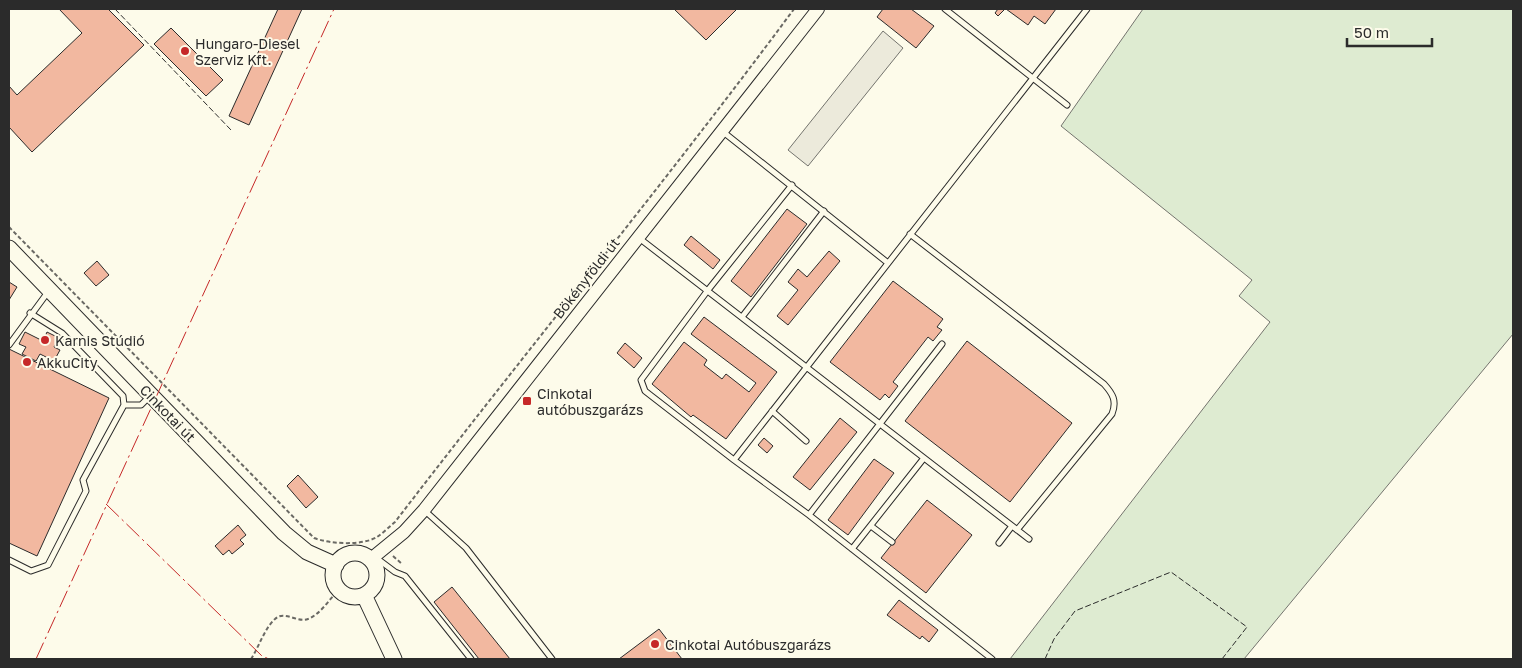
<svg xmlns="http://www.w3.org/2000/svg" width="1522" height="668" viewBox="0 0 1522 668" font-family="'Golos Text',sans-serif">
<rect width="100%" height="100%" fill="#fdfbea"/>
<path fill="#deebd1" stroke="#74746e" d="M 1143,9 L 1513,9 L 1513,334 L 1244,659 L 1010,659 L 1270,322 L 1239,296 L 1252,280 L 1061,126 Z"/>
<path fill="#eceadb" stroke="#74746e" d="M 883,31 L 903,48 L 808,166 L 788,150 Z"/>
<path fill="#f2b8a0" stroke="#2b2b2b" d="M 59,9 L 108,9 L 144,45 L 32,152 L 9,127 L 9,86 L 17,95 L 82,33 Z
M 278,9 L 302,9 L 249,125 L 229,116 Z
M 674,9 L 737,9 L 706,40 Z
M 883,9 L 911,9 L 934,26 L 916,48 L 877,17 Z
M 998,9 L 1005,9 L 998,16 L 995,13 Z
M 1006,9 L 1056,9 L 1045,24 L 1034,16 L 1028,25 Z
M 171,28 L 223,80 L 206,96 L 154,44 Z
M 787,209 L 807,224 L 751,297 L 731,281 Z
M 691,236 L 720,260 L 713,269 L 684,245 Z
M 829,251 L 840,261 L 788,325 L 777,316 L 798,290 L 788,282 L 798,269 L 807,277 Z
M 97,261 L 109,275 L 96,286 L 84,273 Z
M 893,281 L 943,319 L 937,327 L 942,330 L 933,341 L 928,337 L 893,382 L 898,386 L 889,398 L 885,394 L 880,400 L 830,362 Z
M 9,282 L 17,287 L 9,300 Z
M 704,317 L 777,372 L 726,439 L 693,415 L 691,417 L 652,384 L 684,342 L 707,360 L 704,365 L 722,379 L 726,374 L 749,392 L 756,383 L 691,334 Z
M 25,332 L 43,341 L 47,332 L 59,338 L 54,347 L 60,350 L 54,361 L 40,354 L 36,361 L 22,354 L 26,347 L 19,344 Z
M 967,341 L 1072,423 L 1010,502 L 905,421 Z
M 625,343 L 642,358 L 634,368 L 617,353 Z
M 9,349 L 109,398 L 37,556 L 9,543 Z
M 840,418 L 857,432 L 810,490 L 793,477 Z
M 764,438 L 773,446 L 767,453 L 758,445 Z
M 874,459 L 894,473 L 848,535 L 828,520 Z
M 298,475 L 318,497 L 306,508 L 287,486 Z
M 927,500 L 972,535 L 926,593 L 881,558 Z
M 238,525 L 246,535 L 240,540 L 244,544 L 232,554 L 229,550 L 223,555 L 215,546 Z
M 452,587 L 510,659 L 479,659 L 434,602 Z
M 899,600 L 938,630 L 929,642 L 922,636 L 920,639 L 887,615 Z
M 659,629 L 682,659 L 619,659 Z"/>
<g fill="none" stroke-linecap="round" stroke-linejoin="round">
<defs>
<path id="service" d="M 945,9 L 1067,105
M 722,131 L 888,263
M 910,234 L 1104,384 C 1113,394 1117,401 1112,414 L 1017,530
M 639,238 L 1029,539
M 742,317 L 824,211
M 9,345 L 48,292
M 124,405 L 141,405 L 150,396
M 772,411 L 806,441
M 734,460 L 645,391 L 641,380 L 708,290 L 792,185
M 424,510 L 466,548 L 552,659
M 809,515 L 942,344
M 871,526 L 892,542
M 999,543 L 1012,526
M 852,549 L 924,458
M 375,557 L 395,572 L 405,576 L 471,659
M 9,560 L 31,571 L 48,565 L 86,491 L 83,480 L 124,405 L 123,396 L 62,333 L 30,313
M 992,659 L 809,515 L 734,460 L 1087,9"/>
<path id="tertiary" d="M 371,559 L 404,532 L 424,510 L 818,9"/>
<path id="secondary" d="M 9,248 L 284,533 L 307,552 L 336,565
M333 575a22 22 0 1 1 44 0a22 22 0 1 1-44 0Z
M 364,595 L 394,659"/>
</defs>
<use href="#service" stroke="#2b2b2b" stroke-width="7"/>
<use href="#tertiary" stroke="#2b2b2b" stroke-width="14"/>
<use href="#secondary" stroke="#2b2b2b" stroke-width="17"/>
<path stroke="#6a6964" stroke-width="2" stroke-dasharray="4 2.5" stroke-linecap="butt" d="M 9,227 L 314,538 C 330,544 362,546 377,537 C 383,533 389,527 395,522 C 527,350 665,183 794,9
M 393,556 L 401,563
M 251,659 C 259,647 264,629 275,619 C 284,610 297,623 308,619 C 321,614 329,599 339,590"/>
<use href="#service" stroke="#fdfbea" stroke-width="5"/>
<use href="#tertiary" stroke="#fdfbea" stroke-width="12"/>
<use href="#secondary" stroke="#fdfbea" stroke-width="15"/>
<path stroke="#2b2b2b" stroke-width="1" stroke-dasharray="6 2.5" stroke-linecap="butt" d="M 115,9 L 231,130
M 1045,659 L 1054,639 L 1075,611 L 1171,572 L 1247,627 L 1222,659"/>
<path stroke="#c62828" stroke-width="1" stroke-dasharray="18 4 2.5 4" stroke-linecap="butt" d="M 106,504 L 262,656 L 269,659
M 36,659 L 334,9"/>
</g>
<g fill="#c62828" stroke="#fdfbea" stroke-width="2">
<circle cx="185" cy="51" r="5"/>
<circle cx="45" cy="340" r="5"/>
<circle cx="27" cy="362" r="5"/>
<rect x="522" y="396" width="10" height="10" rx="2.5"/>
<circle cx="655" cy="644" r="5"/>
</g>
<g text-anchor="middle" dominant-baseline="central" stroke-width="4" stroke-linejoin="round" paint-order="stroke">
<g font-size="14" fill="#2b2b2b" stroke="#fdfbea" text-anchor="start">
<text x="195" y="43">Hungaro-Diesel<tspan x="195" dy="16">Szerviz Kft.</tspan></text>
<text x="55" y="340">Karnis Stúdió</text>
<text x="37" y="362">AkkuCity</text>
<text x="537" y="393">Cinkotai<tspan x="537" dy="16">autóbuszgarázs</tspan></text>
<text x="665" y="644">Cinkotai Autóbuszgarázs</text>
</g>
<g font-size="14" fill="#2b2b2b" stroke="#fdfbea">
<text transform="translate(586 278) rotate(-52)">Bökényföldi út</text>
<text transform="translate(168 413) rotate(46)">Cinkotai út</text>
</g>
</g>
<rect width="1522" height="668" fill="none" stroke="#2b2b2b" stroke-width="20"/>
<path d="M1347 38v8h85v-8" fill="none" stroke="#2b2b2b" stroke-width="2.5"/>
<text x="1354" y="38" font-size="15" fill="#2b2b2b" stroke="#fdfbea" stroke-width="4" paint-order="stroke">50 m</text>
</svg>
